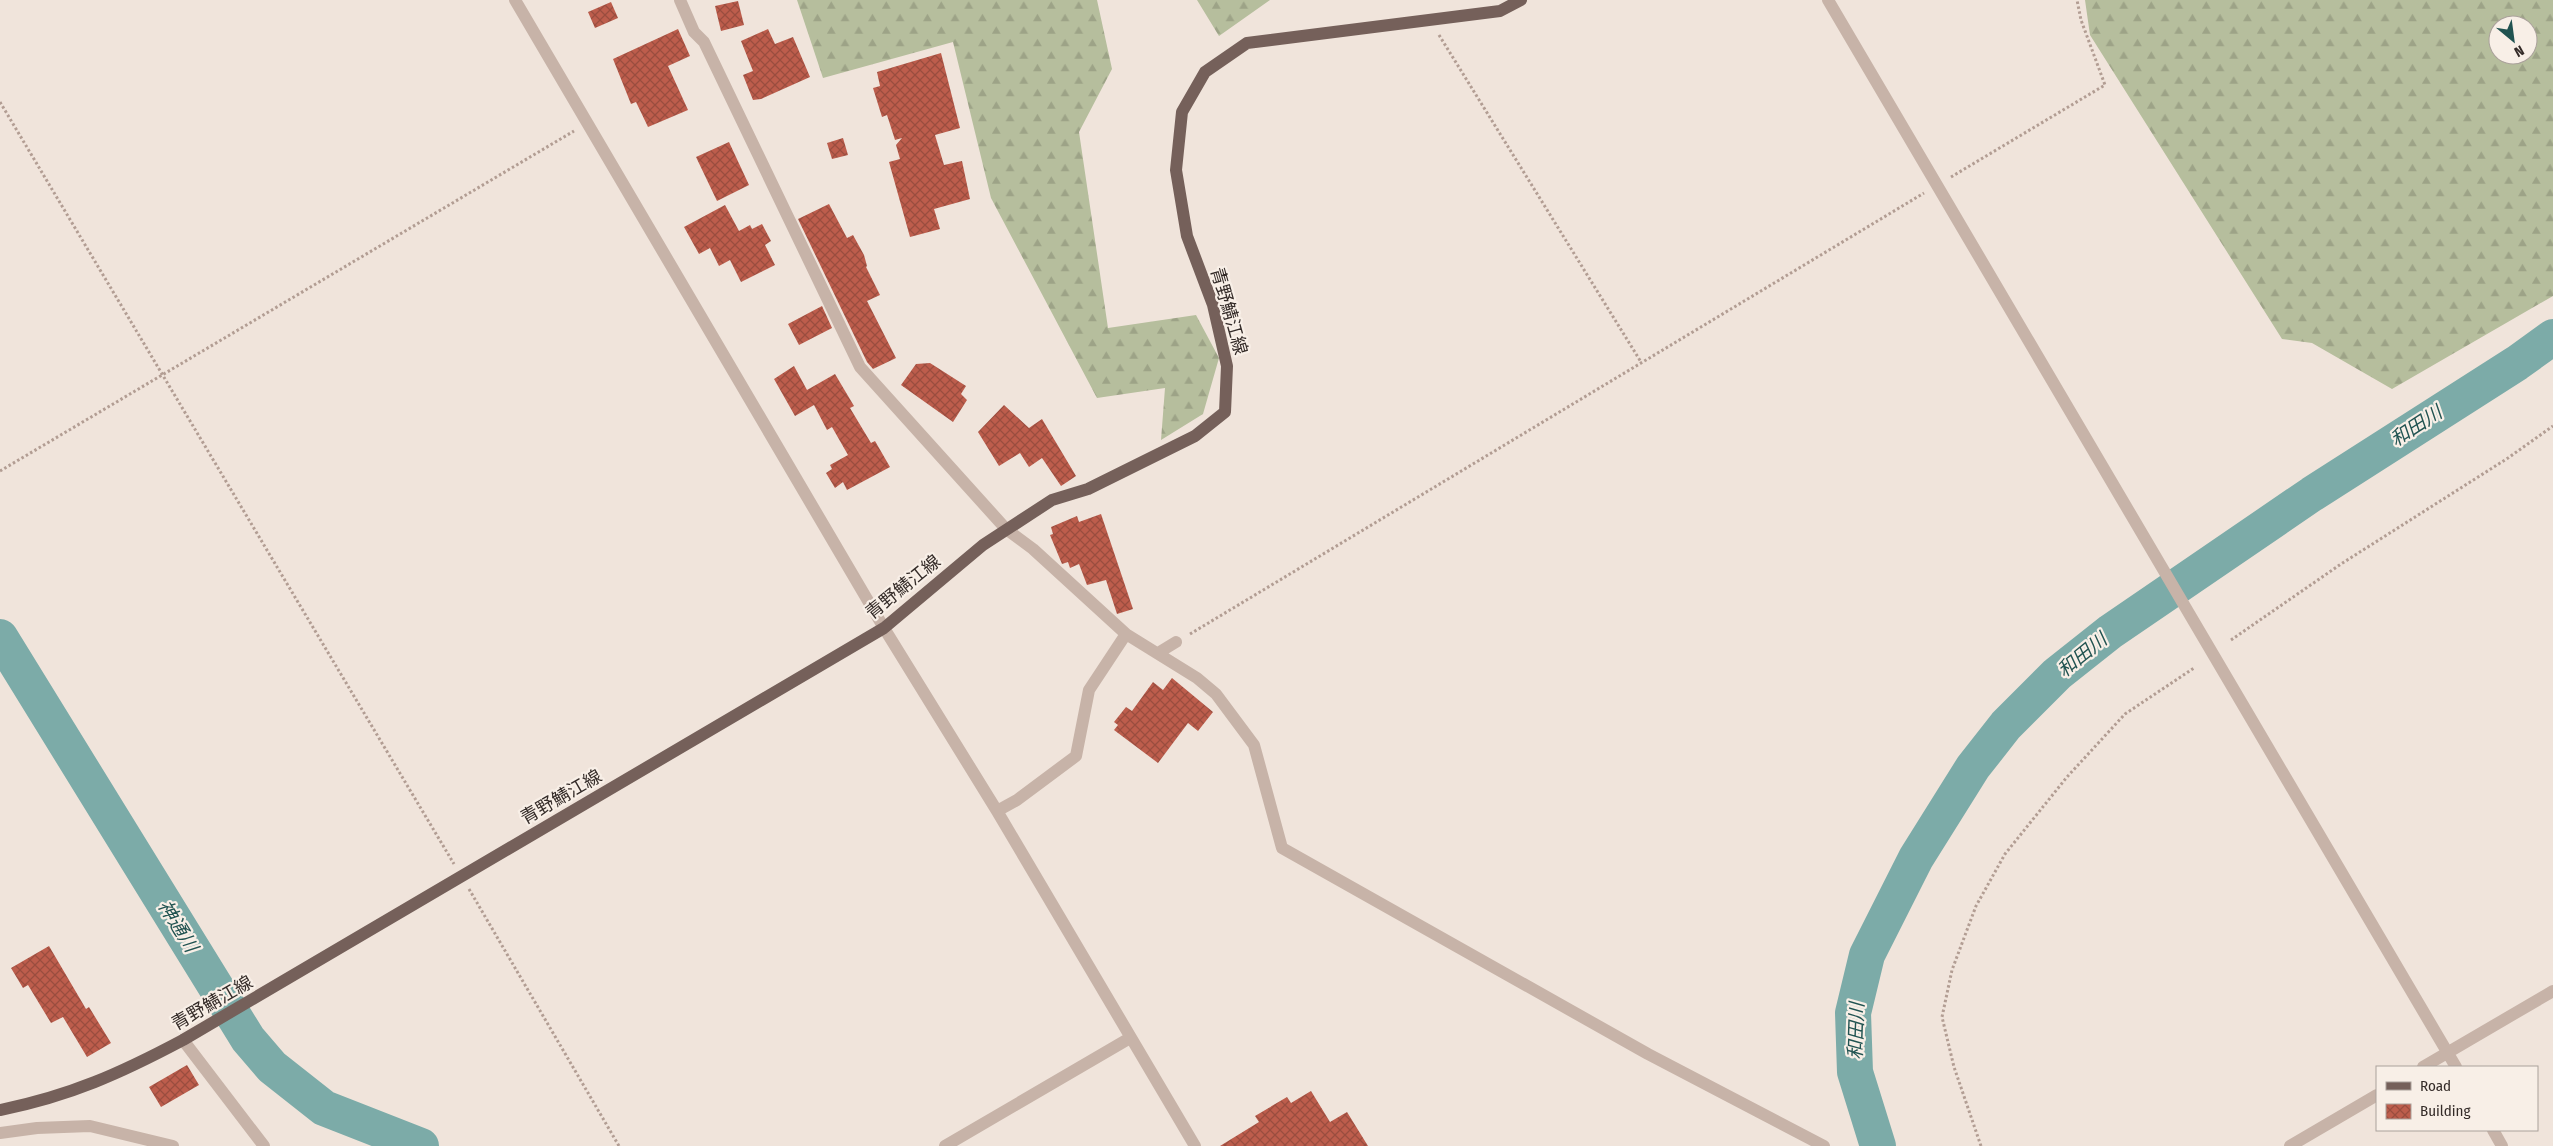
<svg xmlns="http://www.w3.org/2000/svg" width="2553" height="1146" viewBox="0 0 2553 1146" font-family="'Fira Sans Condensed','Noto Sans JP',sans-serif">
<defs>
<pattern id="forest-firs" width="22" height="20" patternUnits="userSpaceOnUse" patternTransform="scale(1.25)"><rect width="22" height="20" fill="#b6be9d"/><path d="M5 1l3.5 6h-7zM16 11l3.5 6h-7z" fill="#9da387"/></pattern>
<pattern id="building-cross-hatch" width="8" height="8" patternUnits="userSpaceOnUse" patternTransform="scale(1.25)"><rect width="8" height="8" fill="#bd5d4c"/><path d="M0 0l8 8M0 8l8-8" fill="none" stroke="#9a4d3f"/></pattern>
</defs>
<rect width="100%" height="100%" fill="#f0e4db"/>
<path fill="url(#forest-firs)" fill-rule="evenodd" d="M 797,0 L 1097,0 L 1112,69 L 1079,132 L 1108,328 L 1196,315 L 1219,358 L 1203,414 L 1161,440 L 1165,388 L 1097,398 L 991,198 L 953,42 L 823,78 Z
M 1197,0 L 1270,0 L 1219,36 Z
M 2085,0 L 2553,0 L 2553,296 L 2392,389 L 2312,343 L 2282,339 L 2090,35 ZM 2498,25 L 2528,25 L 2528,55 L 2498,55 Z"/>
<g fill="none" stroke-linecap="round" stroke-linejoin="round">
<path stroke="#7caba8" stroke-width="36" d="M 0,637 L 248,1039 L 272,1067 L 324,1108 L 421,1146
M 1878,1146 L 1855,1072 L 1853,1013 L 1867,955 L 1916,858 L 1973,767 L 2006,725 L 2057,674 L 2110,632 L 2312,494 L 2517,363 L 2553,337"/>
</g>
<path fill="url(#building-cross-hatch)" d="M 738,1 L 744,25 L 721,31 L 715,6 Z
M 611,2 L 618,18 L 595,28 L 588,12 Z
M 678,29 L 690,56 L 668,66 L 688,110 L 648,127 L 636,102 L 631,104 L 613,59 Z
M 768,29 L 775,44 L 793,37 L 810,77 L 761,99 L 753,100 L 743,75 L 753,71 L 741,41 Z
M 941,53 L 960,128 L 935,135 L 944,165 L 962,161 L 970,199 L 934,209 L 940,229 L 910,237 L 889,162 L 900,159 L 896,145 L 902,138 L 895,140 L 887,115 L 882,117 L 873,88 L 880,86 L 877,72 Z
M 843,138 L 848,155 L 832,159 L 827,143 Z
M 729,142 L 749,185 L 717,201 L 696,157 Z
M 829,204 L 847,238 L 853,235 L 864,255 L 867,266 L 866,267 L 880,295 L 867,301 L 896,358 L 873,369 L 867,362 L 798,219 Z
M 725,205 L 739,231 L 750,225 L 752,229 L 762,224 L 771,241 L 765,245 L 775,265 L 741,282 L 730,260 L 719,266 L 710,248 L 699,254 L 684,227 Z
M 822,306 L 832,328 L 799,345 L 788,324 Z
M 930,363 L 966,386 L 961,394 L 967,400 L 953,422 L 901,385 L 916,364 Z
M 794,366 L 807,390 L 835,374 L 854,406 L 850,408 L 871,443 L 875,441 L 890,467 L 847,490 L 843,482 L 835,488 L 826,473 L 832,469 L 830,465 L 848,455 L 832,427 L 827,430 L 814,405 L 795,416 L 774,379 Z
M 1004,405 L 1029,428 L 1042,419 L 1076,476 L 1061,486 L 1042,458 L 1029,467 L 1020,453 L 999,466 L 978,432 Z
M 1101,514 L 1133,609 L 1117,614 L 1106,580 L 1087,585 L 1079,564 L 1070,568 L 1068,562 L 1062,564 L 1050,535 L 1053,534 L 1051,527 L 1077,516 L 1079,522 Z
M 1172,678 L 1213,712 L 1198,731 L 1188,723 L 1158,763 L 1114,730 L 1118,725 L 1114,722 L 1126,707 L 1132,711 L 1153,682 L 1163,690 Z
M 49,946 L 86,1009 L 89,1007 L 111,1043 L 87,1057 L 63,1017 L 51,1023 L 28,985 L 23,988 L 11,968 Z
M 187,1065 L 199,1085 L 161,1107 L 149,1087 Z
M 1311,1091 L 1330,1122 L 1347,1112 L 1368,1146 L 1220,1146 L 1259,1122 L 1255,1116 L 1287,1097 L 1291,1103 Z"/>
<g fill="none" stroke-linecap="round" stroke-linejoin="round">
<path stroke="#b29d93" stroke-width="3" stroke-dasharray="2.5 2.5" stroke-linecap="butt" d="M 1439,35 L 1641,362
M 0,102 L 454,864
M 1951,177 L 2105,85 L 2081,20 L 2077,0
M 0,471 L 574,131
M 1190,634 L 1924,193
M 2231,640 L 2341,564 L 2508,458 L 2553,426
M 469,889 L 619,1146
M 1981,1146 L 1954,1067 L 1942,1017 L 1952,970 L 1976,906 L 2005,854 L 2067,777 L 2125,714 L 2194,668"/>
<path stroke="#c7b3a8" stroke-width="12" d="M 515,0 L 884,628 L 997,811 L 1195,1146
M 680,0 L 694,32 L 704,42 L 860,367 L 1006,529 L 1033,549 L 1126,634 L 1197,678 L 1216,694 L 1254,745 L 1282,848 L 1648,1054 L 1824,1146
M 1828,0 L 2456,1067
M 1158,653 L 1176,642
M 997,811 L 1017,800 L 1076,756 L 1089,690 L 1126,634
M 183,1040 L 264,1146
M 2423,1067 L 2553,991
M 2493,1130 L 2502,1146
M 0,1133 L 37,1128 L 90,1126 L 173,1146
M 945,1146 L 1130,1038
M 2290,1146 L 2377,1095"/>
<path stroke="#75605a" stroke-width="12" d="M 0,1110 C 70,1096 121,1073 183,1040 L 884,628 L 983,545 L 1052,500 L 1088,489 L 1195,436 L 1225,412 L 1227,366 L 1213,305 L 1187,236 L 1176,170 L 1182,112 L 1205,72 L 1247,43 L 1500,11 L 1521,0"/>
</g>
<g text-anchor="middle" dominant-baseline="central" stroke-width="4.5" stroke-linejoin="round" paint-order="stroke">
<g font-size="18" fill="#342b28" stroke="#f8efe7">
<text transform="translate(1229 311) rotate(74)">青野鯖江線</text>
<text transform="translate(903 587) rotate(-39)">青野鯖江線</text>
<text transform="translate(561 797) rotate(-30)">青野鯖江線</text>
<text transform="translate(212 1003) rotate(-30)">青野鯖江線</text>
</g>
<g font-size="19" font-style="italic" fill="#215351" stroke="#f8efe7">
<text transform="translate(2416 426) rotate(-33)">和田川</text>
<text transform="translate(2082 655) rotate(-39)">和田川</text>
<text transform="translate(178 926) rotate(58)">神通川</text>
<text transform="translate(1856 1031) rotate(-88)">和田川</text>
</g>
</g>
<rect x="2376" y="1066" width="162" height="65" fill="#f8efe7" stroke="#aaa19b"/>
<rect x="2386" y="1082" width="25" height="8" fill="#75605a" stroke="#aaa19b"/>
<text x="2420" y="1091" font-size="15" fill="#342b28">Road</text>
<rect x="2386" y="1104" width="25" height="15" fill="url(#building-cross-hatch)" stroke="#aaa19b"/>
<text x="2420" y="1116" font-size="15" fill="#342b28">Building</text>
<g transform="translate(2513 40) rotate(151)"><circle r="24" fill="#f8efe7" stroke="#aaa19b"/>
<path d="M0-4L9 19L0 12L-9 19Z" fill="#215351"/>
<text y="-8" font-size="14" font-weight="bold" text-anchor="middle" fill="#342b28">N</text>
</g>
</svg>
